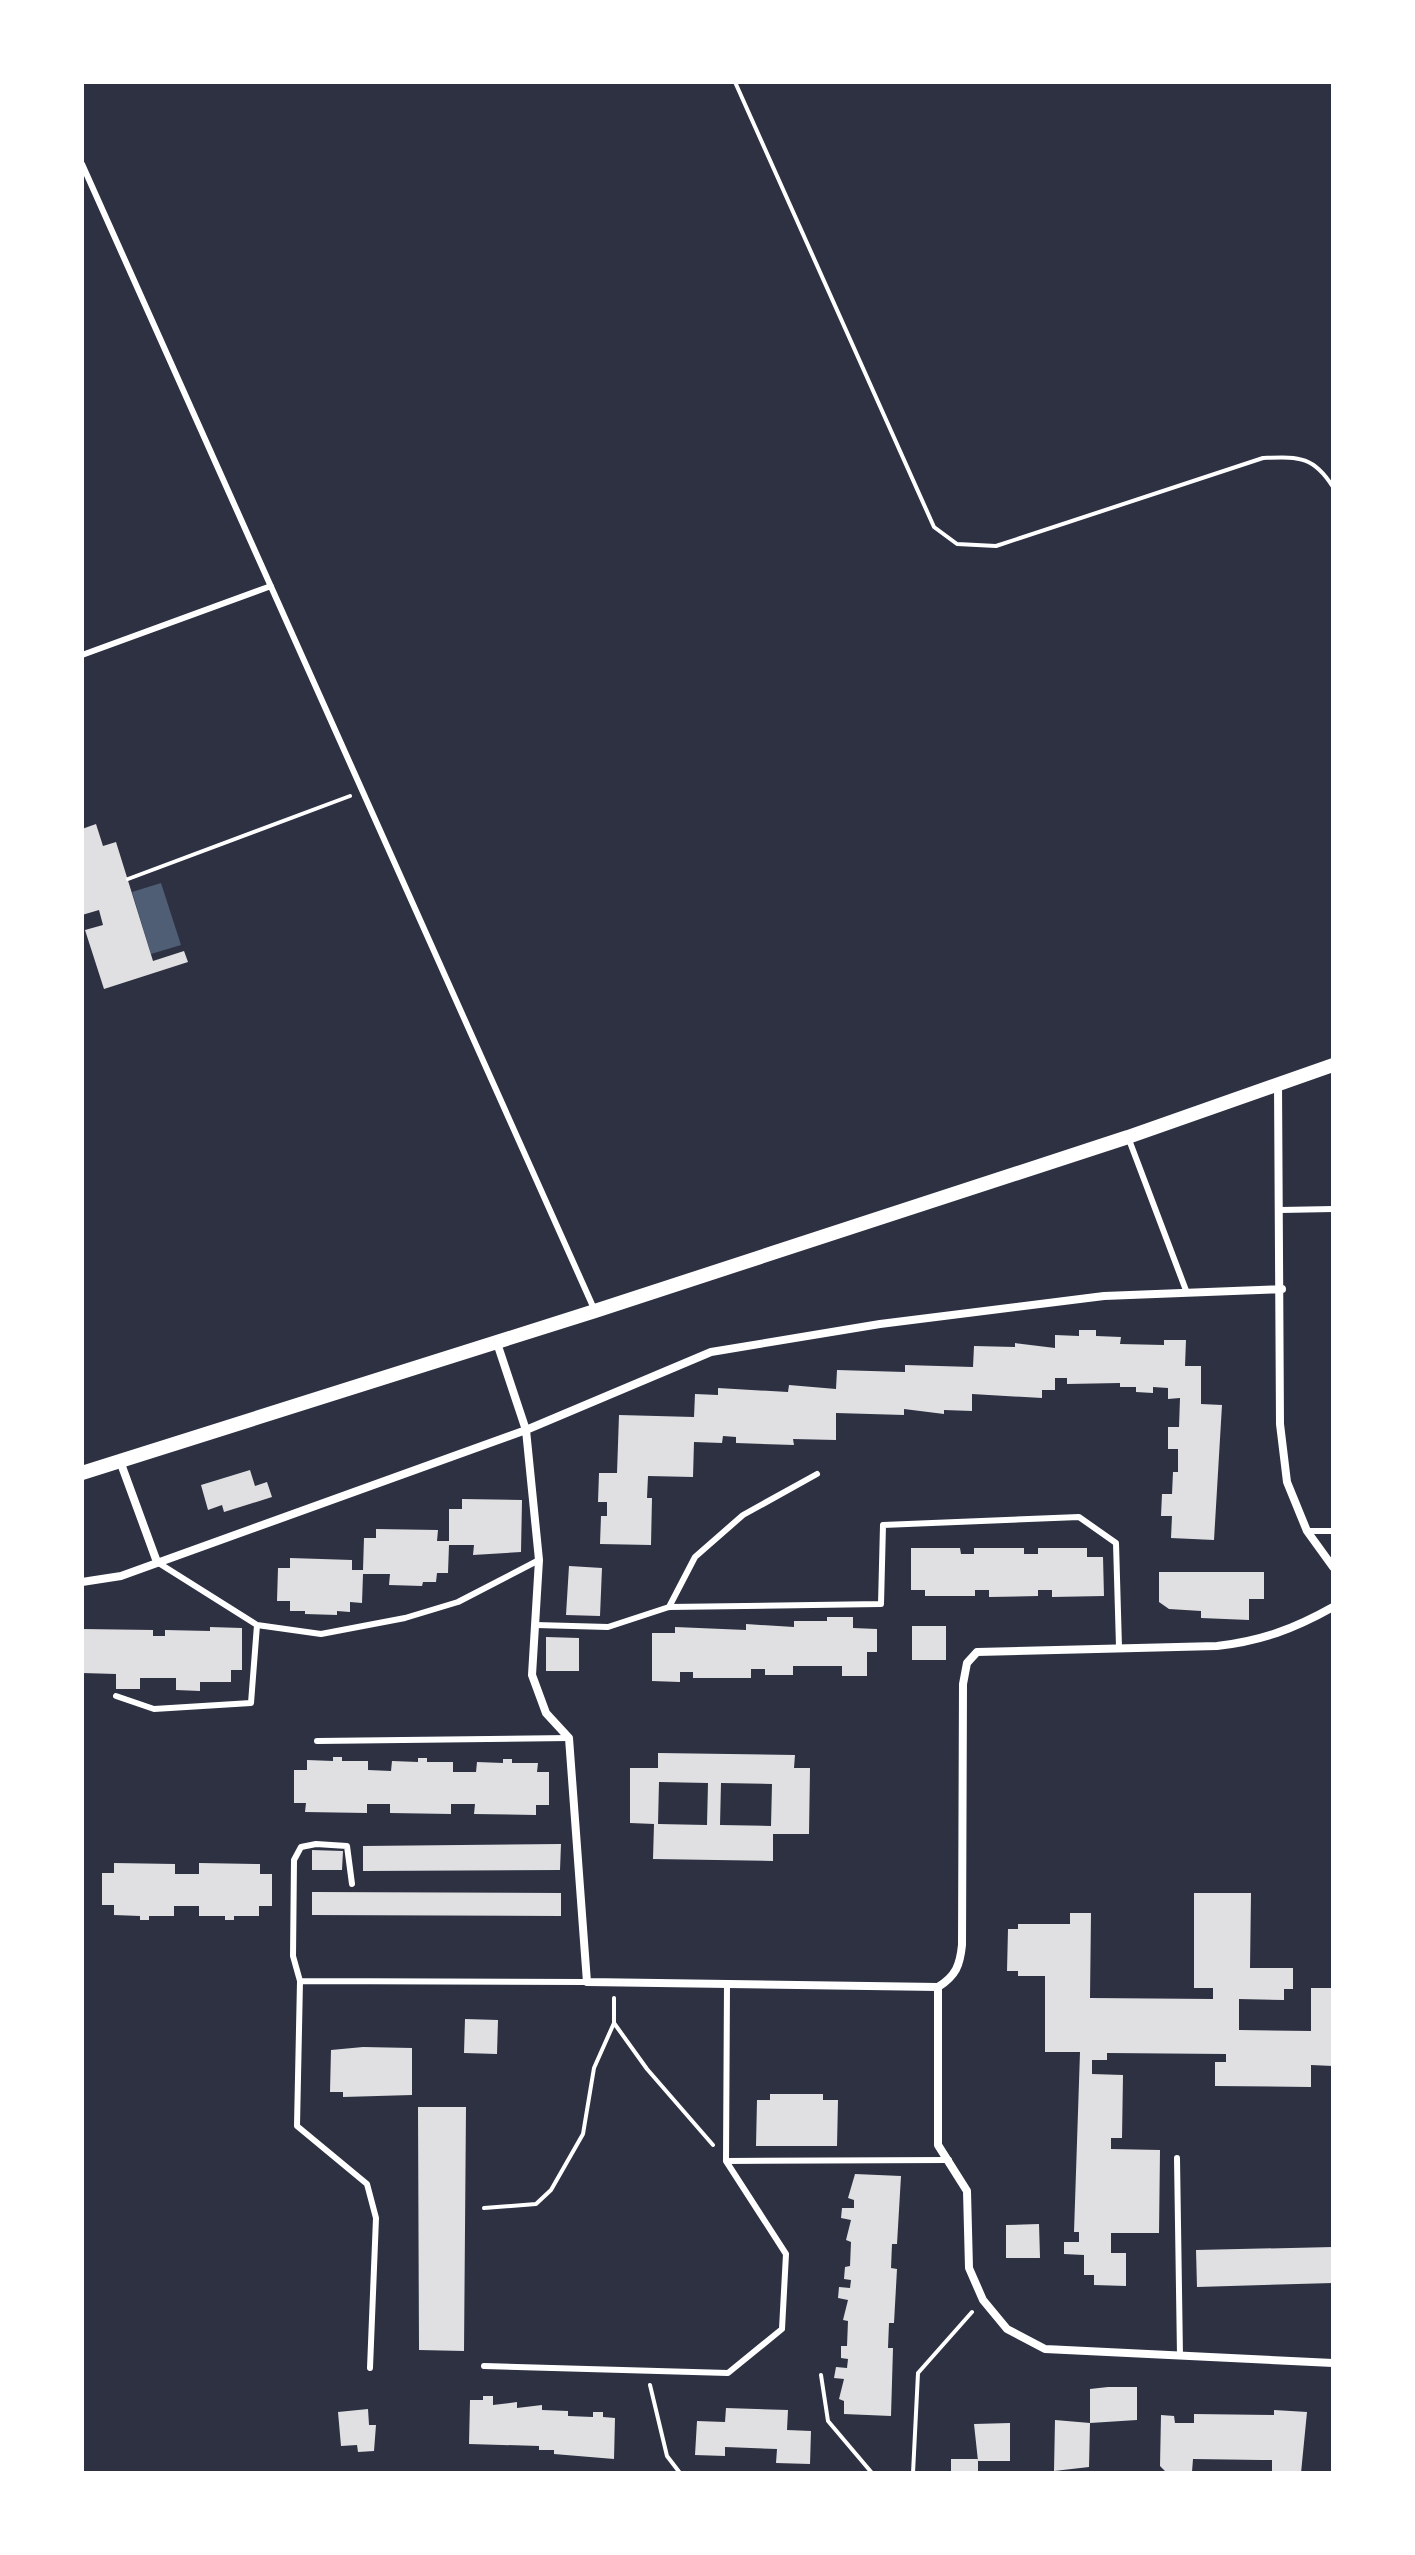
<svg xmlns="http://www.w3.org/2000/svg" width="1415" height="2555" viewBox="0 0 1415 2555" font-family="'Golos Text',sans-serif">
<rect width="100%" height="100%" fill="#2d3142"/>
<path fill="#4f5d75" d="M 161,883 L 181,945 L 151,954 L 132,892 Z"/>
<path fill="#e0e0e3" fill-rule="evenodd" d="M 96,824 L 103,846 L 116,842 L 153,961 L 184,951 L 188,962 L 104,989 L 85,930 L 103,925 L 99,910 L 82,915 L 82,829 Z
M 1079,1330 L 1096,1330 L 1096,1336 L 1121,1337 L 1120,1344 L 1164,1345 L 1164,1340 L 1186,1340 L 1185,1366 L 1201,1366 L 1201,1404 L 1222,1405 L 1214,1540 L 1171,1538 L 1172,1516 L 1161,1516 L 1162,1494 L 1172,1494 L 1173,1472 L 1178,1472 L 1178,1449 L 1168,1449 L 1168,1427 L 1179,1427 L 1180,1398 L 1168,1399 L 1168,1388 L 1153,1387 L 1153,1393 L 1136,1392 L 1136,1387 L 1120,1387 L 1120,1383 L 1067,1384 L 1067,1378 L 1055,1378 L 1055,1390 L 1042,1390 L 1042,1398 L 972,1394 L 972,1411 L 944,1410 L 944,1414 L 904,1409 L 904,1415 L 836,1413 L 836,1440 L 793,1439 L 794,1445 L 736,1443 L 736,1437 L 723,1436 L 722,1443 L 694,1442 L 693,1477 L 648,1476 L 647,1498 L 652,1498 L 651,1545 L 600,1544 L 601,1516 L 607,1516 L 607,1502 L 598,1502 L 599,1473 L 617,1473 L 619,1415 L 694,1417 L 695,1394 L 718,1395 L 718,1388 L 788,1392 L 789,1385 L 836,1389 L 837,1370 L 905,1372 L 905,1365 L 973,1367 L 974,1346 L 1015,1347 L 1015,1343 L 1055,1348 L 1055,1335 L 1079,1336 Z
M 250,1470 L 255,1486 L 267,1482 L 272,1497 L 224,1512 L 222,1505 L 208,1510 L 201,1485 Z
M 462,1499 L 522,1500 L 521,1552 L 473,1555 L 474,1545 L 449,1545 L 448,1573 L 437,1573 L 436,1582 L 423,1582 L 422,1586 L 389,1585 L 390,1574 L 363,1574 L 362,1603 L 350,1602 L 350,1612 L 337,1611 L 337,1615 L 305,1614 L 305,1611 L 290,1611 L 290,1601 L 277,1601 L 278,1568 L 290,1568 L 290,1558 L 352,1560 L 352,1570 L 363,1570 L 364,1538 L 376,1538 L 376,1529 L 438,1530 L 437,1541 L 449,1541 L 449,1509 L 462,1509 Z
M 911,1548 L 960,1548 L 961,1554 L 974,1554 L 974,1548 L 1024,1548 L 1024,1554 L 1038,1554 L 1038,1548 L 1087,1548 L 1087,1557 L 1103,1557 L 1104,1596 L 1052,1597 L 1052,1590 L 1038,1590 L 1038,1596 L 989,1597 L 989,1590 L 975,1590 L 975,1596 L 925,1596 L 925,1590 L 911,1590 Z
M 569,1566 L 602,1568 L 600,1616 L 566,1615 Z
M 1159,1572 L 1264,1572 L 1264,1599 L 1249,1599 L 1249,1620 L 1201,1618 L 1201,1611 L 1169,1609 L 1159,1602 Z
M 827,1617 L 853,1617 L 853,1628 L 877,1629 L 877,1652 L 867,1652 L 867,1676 L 842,1676 L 842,1666 L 793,1666 L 793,1675 L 765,1675 L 765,1669 L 751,1669 L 751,1678 L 693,1678 L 693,1672 L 680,1672 L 680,1682 L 652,1681 L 652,1633 L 675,1633 L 675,1627 L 746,1630 L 746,1624 L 794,1627 L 794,1621 L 827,1621 Z
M 912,1626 L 946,1626 L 946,1660 L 912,1660 Z
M 210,1627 L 242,1628 L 242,1670 L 231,1670 L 231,1682 L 200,1682 L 200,1691 L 176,1690 L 176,1678 L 140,1678 L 140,1689 L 116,1689 L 116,1674 L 82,1673 L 82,1629 L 153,1630 L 153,1636 L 165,1636 L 165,1630 L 210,1631 Z
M 546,1637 L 579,1638 L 579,1671 L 546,1671 Z
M 658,1753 L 795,1755 L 794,1768 L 810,1768 L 809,1834 L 773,1834 L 773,1861 L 653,1859 L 654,1824 L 630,1823 L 630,1768 L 658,1768 ZM 659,1782 L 708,1783 L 707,1825 L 658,1824 ZM 721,1783 L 772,1784 L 771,1826 L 720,1825 Z
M 333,1757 L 342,1757 L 342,1761 L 368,1761 L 368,1770 L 391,1771 L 392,1761 L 418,1762 L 418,1758 L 427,1758 L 427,1762 L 453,1762 L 453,1772 L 476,1772 L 477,1762 L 503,1763 L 503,1759 L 512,1759 L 512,1763 L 538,1763 L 537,1772 L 549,1772 L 549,1805 L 536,1805 L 536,1815 L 474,1814 L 475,1804 L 451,1804 L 451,1814 L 390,1813 L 390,1804 L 367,1804 L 367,1813 L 305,1812 L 306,1803 L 294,1803 L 294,1770 L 307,1770 L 307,1760 L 333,1761 Z
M 561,1844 L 560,1870 L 363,1871 L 363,1846 Z
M 312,1850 L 343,1851 L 342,1870 L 312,1870 Z
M 114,1863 L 175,1864 L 175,1874 L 199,1874 L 199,1863 L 260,1864 L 260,1874 L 272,1874 L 272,1906 L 259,1906 L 259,1916 L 234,1916 L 234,1920 L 225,1920 L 225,1916 L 199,1916 L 199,1906 L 174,1906 L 174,1916 L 149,1916 L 149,1920 L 140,1920 L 140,1916 L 114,1915 L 114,1905 L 102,1905 L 102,1873 L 114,1873 Z
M 312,1892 L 561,1893 L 561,1916 L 312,1915 Z
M 1194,1893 L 1251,1893 L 1250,1968 L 1293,1968 L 1293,1989 L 1284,1989 L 1284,2000 L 1239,1999 L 1239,2030 L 1311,2031 L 1311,1988 L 1333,1988 L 1333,2066 L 1311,2065 L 1311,2087 L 1215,2086 L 1215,2062 L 1226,2062 L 1226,2054 L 1107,2053 L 1107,2060 L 1092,2060 L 1092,2074 L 1123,2075 L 1122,2138 L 1111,2138 L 1111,2149 L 1160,2150 L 1159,2233 L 1111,2233 L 1111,2253 L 1126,2253 L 1126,2286 L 1094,2285 L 1094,2275 L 1084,2275 L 1084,2255 L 1064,2254 L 1064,2242 L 1079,2242 L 1079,2232 L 1074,2232 L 1080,2052 L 1045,2052 L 1045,1976 L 1018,1976 L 1018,1971 L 1007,1971 L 1008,1929 L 1018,1929 L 1018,1924 L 1070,1924 L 1070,1913 L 1091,1913 L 1090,1998 L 1213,1999 L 1213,1988 L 1194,1988 Z
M 465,2019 L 498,2020 L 497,2054 L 464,2053 Z
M 363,2047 L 412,2048 L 412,2095 L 343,2097 L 343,2092 L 330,2092 L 331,2050 Z
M 770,2094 L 823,2094 L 823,2100 L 838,2100 L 837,2146 L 756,2146 L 757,2100 L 770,2100 Z
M 418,2107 L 466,2107 L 464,2351 L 419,2350 Z
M 855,2174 L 901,2176 L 897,2244 L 892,2244 L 891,2268 L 897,2269 L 894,2323 L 889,2323 L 888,2348 L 893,2348 L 891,2416 L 844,2414 L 844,2401 L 839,2399 L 844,2379 L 834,2378 L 836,2367 L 847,2368 L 848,2359 L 841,2358 L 841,2346 L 847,2346 L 848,2321 L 843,2320 L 848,2300 L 838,2298 L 839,2287 L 850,2288 L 851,2280 L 844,2279 L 845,2267 L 850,2266 L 851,2242 L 846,2240 L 851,2220 L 841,2218 L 842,2208 L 854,2208 L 854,2200 L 848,2198 Z
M 1039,2224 L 1040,2258 L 1006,2258 L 1006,2225 Z
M 1333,2247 L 1333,2283 L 1197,2287 L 1196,2250 Z
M 1108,2387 L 1137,2387 L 1137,2420 L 1090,2423 L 1090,2389 Z
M 483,2396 L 493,2396 L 493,2405 L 517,2402 L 517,2408 L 542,2405 L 542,2410 L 568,2411 L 568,2416 L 593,2417 L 593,2412 L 603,2412 L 603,2417 L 615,2418 L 614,2459 L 554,2454 L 554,2450 L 539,2450 L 539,2446 L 469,2444 L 470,2400 L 483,2400 Z
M 726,2408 L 788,2410 L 787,2430 L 811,2431 L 810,2464 L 776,2463 L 777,2449 L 725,2447 L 725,2456 L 695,2455 L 697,2421 L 725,2422 Z
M 368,2409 L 369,2425 L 376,2425 L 374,2451 L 358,2452 L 357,2445 L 341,2446 L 338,2412 Z
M 1274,2410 L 1307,2412 L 1301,2473 L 1272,2473 L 1272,2460 L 1262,2460 L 1193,2459 L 1192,2472 L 1166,2472 L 1160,2466 L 1161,2415 L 1174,2416 L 1175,2423 L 1194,2423 L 1194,2414 L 1274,2415 Z
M 1055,2420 L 1090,2423 L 1089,2467 L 1054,2471 Z
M 1010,2423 L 1010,2461 L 978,2461 L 974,2424 Z
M 951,2459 L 978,2459 L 978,2473 L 951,2473 Z"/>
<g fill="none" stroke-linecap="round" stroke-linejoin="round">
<path stroke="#fff" stroke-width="4" d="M 735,82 L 934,527 L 957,544 L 996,546 L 1263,458 C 1298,457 1313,455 1333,487
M 128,879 L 350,796
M 614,2023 L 647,2069 L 713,2145
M 484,2208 L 536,2204 L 551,2190 L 583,2134 L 594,2068 L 614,2023 L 614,1998
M 821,2375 L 828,2421 L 872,2473
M 650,2385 L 667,2456 L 680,2473
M 913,2473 L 918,2373 L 972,2312"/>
<path stroke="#fff" stroke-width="6" d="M 82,164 L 595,1311
M 82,655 L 271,586
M 1128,1137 L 1187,1293
M 1281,1210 L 1333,1209
M 1307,1531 L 1333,1531
M 157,1562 L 257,1625 L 321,1634 L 405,1618 L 458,1602 L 539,1560
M 669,1607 L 695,1557 L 743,1515 L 817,1474
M 536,1625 L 608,1627 L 669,1607 L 881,1604 L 883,1525 L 1079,1517 L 1116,1543 L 1119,1647
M 116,1696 L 154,1709 L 251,1703 L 257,1625
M 317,1741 L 569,1738
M 300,1981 L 293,1956 L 294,1860 L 301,1847 L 316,1844 L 347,1846 L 352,1884
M 1177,2158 L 1180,2356
M 726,2161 L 949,2160
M 484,2366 L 728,2373 L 782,2329 L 786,2254 L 726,2161 L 727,1984
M 370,2368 L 376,2218 L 367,2184 L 297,2126 L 300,1981 L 587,1982"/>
<path stroke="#fff" stroke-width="8" d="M 1278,1084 L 1280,1424 L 1287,1482 L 1307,1531 L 1333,1567
M 497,1343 L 526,1430 L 539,1560 L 532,1675 L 546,1713 L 569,1738 L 587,1982 L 938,1987 C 956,1976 960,1965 962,1945 L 963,1684 L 967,1663 L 977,1652 L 1217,1646 C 1261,1641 1294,1629 1333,1607
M 120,1461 L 157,1562
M 82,1582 L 121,1576 L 526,1430 L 711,1352 L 880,1324 L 1104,1296 L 1282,1289
M 938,1987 L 938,2145 L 967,2191 L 969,2268 L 983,2300 L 1007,2329 L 1045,2349 L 1333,2363"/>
<path stroke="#fff" stroke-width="14" d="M 82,1473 L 595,1311 L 1128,1137 L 1333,1065"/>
</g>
<rect width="1415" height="2555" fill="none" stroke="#ffffff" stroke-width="168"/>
</svg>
